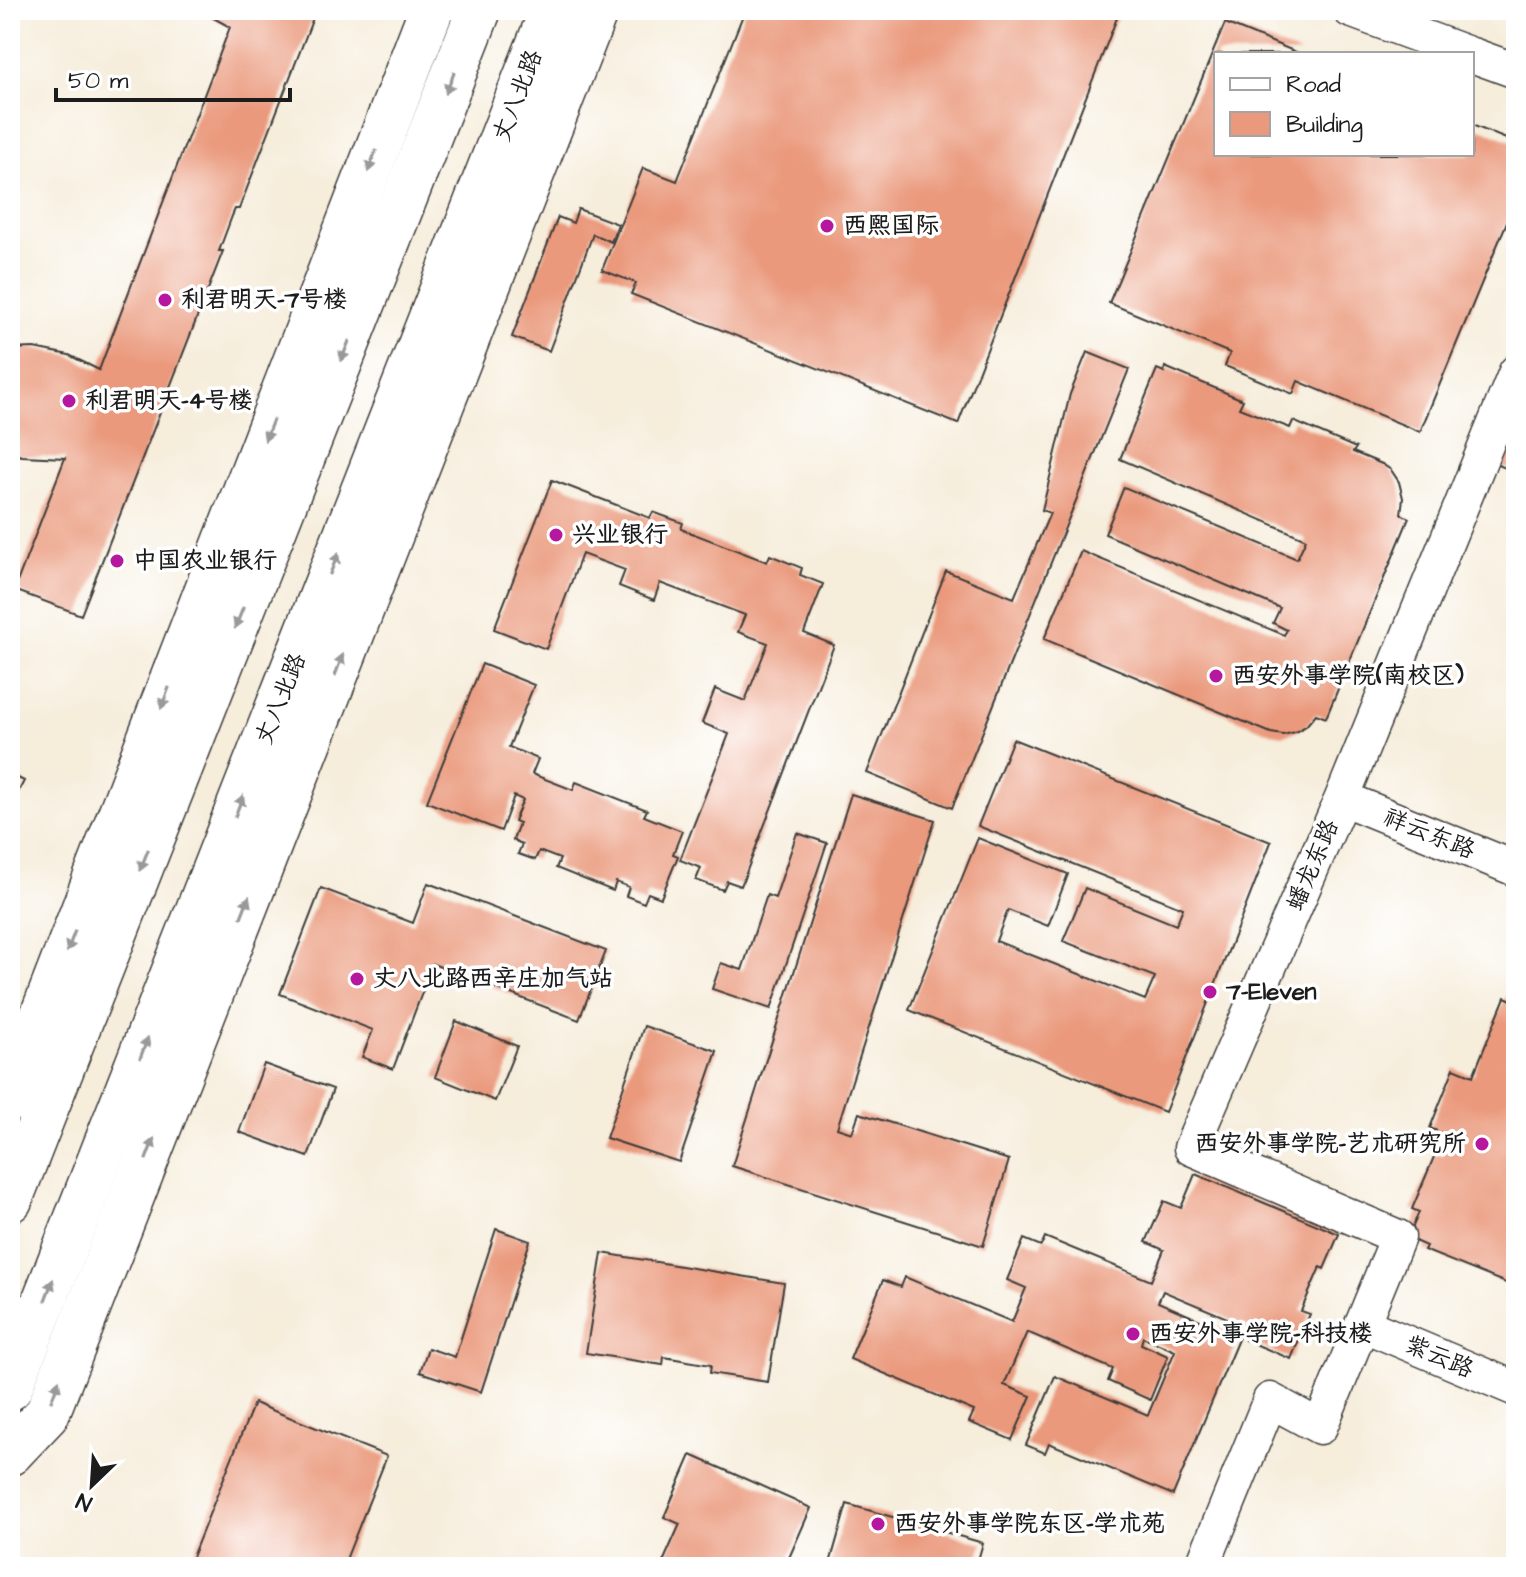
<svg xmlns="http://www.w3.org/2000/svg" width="1526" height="1577" viewBox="0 0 1526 1577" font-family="'Architects Daughter','LXGW WenKai TC',sans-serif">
<rect width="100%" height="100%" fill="#fff"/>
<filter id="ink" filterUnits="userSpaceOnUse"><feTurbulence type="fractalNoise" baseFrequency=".0125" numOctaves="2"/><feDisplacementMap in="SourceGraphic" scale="16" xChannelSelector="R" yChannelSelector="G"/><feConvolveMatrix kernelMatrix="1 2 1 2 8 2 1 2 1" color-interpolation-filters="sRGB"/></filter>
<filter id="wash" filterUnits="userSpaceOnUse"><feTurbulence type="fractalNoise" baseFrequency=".006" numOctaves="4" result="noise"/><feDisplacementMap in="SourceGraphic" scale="32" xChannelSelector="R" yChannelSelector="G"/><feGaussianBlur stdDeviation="1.8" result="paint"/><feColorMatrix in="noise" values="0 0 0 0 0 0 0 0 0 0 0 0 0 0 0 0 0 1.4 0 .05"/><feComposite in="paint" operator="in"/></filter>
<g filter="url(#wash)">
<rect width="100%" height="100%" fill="#f6eddb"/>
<g id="blocks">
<path fill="#ea997c" d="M 199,10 L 316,10 L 239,209 L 235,209 L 232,216 L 219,251 L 223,251 L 81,615 L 14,590 L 65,458 L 22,456 L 10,453 L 10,349 L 34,348 L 69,355 L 99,370 L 230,27 Z
M 745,10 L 1120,10 L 958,424 L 631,294 L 636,283 L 602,270 L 643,168 L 677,181 Z
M 1225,23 L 1301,54 L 1216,54 L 1216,154 L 1472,154 L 1472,125 L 1516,143 L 1516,200 L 1420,432 L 1298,381 L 1293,394 L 1225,366 L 1230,353 L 1109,303 Z
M 578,209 L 618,224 L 611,242 L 593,234 L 549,351 L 512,337 L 558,217 L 573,223 Z
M 1087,352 L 1129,369 L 952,808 L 867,773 L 946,571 L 1014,598 L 1050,513 L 1042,510 L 1070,394 Z
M 1165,367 L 1243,400 L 1239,408 L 1290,428 L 1293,421 L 1356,448 L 1353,452 L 1382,464 L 1391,470 L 1399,482 L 1403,498 L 1401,514 L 1409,518 L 1326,718 L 1316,714 L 1306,726 L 1295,732 L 1283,735 L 1271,733 L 1044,639 L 1081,551 L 1284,635 L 1287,630 L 1273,623 L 1280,608 L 1105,534 L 1124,487 L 1297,559 L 1306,539 L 1120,459 L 1157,369 L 1164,372 Z
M 1516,391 L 1516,457 L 1511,470 L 1487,461 Z
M 552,480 L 650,518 L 653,512 L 683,523 L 681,529 L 767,562 L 770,555 L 802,568 L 800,575 L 823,584 L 804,633 L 834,645 L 741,886 L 727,881 L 723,890 L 696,880 L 701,868 L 680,860 L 729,734 L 702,723 L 715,689 L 745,701 L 768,643 L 738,632 L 745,615 L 660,583 L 654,600 L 619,586 L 625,570 L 582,554 L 546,649 L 494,629 Z
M 482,664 L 534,685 L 509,747 L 538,759 L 532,774 L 573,790 L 576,782 L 647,810 L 644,816 L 682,831 L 673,854 L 678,856 L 661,898 L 648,893 L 644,903 L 626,896 L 629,887 L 616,882 L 613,891 L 556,868 L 560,859 L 539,851 L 535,860 L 518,854 L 522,844 L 513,840 L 519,823 L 514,821 L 523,800 L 514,796 L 501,831 L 427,802 Z
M 1013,739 L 1271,842 L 1165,1112 L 909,1010 L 978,838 L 1068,874 L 1048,926 L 1008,910 L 996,941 L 1145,1000 L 1155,977 L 1063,941 L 1085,888 L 1176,925 L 1183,908 L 978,826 Z
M 10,774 L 24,781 L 10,808 Z
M 851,794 L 935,820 L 837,1128 L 852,1133 L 859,1113 L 1009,1160 L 983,1246 L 732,1166 Z
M 797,833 L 827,843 L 771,1009 L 712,989 L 721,963 L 742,970 L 767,895 L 775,898 Z
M 428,883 L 606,951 L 579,1020 L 433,964 L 393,1069 L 362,1057 L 373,1030 L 280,994 L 321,888 L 413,923 Z
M 1505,997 L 1516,1002 L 1516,1287 L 1424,1250 L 1426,1246 L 1408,1238 L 1419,1212 L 1412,1209 L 1436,1152 L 1443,1155 L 1451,1137 L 1430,1128 L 1454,1068 L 1473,1076 Z
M 456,1021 L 517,1046 L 495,1101 L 435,1077 Z
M 644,1026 L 717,1051 L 679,1162 L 606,1138 Z
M 264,1064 L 333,1089 L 308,1157 L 239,1132 Z
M 1195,1174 L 1339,1234 L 1324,1269 L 1320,1267 L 1301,1311 L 1310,1314 L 1291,1359 L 1245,1340 L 1251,1328 L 1163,1291 L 1158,1302 L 1239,1337 L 1173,1495 L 1049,1443 L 1045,1453 L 1026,1445 L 1055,1376 L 1148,1415 L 1175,1351 L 1143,1337 L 1141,1344 L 1168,1356 L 1150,1400 L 1108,1381 L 1113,1369 L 1027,1332 L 1004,1385 L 1031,1396 L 1012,1440 L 969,1422 L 974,1411 L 850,1359 L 883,1280 L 901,1287 L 905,1277 L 1012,1322 L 1026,1288 L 1007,1280 L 1024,1239 L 1041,1246 L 1045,1237 L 1151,1281 L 1164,1250 L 1146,1242 L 1164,1201 L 1181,1208 Z
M 496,1229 L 530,1241 L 481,1392 L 420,1372 L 428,1348 L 455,1357 Z
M 602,1253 L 784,1283 L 768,1382 L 710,1373 L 711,1365 L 664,1357 L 663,1365 L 586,1353 Z
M 254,1403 L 387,1456 L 343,1567 L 188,1567 Z
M 691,1455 L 811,1508 L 785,1567 L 675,1567 L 663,1562 L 680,1524 L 664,1517 Z
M 847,1504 L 983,1543 L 976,1567 L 829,1567 Z"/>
</g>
</g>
<g filter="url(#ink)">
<use href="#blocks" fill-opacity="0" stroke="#3d3b39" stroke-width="2"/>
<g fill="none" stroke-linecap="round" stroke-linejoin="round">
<defs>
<path id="street" d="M 1350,10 L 1469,54
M 1472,55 L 1516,71
M 1342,798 L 1516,869
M 1362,1324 L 1516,1389
M 1202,1567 L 1270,1400 L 1320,1427 L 1398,1237 L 1191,1148 L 1342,798 L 1516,372"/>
<path id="secondary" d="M 10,1099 L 431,10
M 10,1453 L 47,1414 L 596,10"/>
<path id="primary" d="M 10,1200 L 479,10
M 10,1388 L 552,10"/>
</defs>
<use href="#street" stroke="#3d3b39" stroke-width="37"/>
<use href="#secondary" stroke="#3d3b39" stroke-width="47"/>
<use href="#primary" stroke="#3d3b39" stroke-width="47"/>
<use href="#street" stroke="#fff" stroke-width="34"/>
<use href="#secondary" stroke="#fff" stroke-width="44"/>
<use href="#primary" stroke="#fff" stroke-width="44"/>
</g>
<defs><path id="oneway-solid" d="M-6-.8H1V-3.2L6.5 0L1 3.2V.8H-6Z" transform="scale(2)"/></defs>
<g fill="#999">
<use href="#oneway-solid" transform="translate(450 83) rotate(112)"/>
<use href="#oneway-solid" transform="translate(372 161) rotate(111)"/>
<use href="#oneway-solid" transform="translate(345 351) rotate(112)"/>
<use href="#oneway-solid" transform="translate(269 430) rotate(111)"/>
<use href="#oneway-solid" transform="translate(334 564) rotate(-68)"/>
<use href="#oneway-solid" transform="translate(239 618) rotate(112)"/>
<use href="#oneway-solid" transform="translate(339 665) rotate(-69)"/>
<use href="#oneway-solid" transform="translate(165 698) rotate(111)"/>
<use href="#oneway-solid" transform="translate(239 806) rotate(-69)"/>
<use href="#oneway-solid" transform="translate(144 860) rotate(112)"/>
<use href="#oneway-solid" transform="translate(245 907) rotate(-69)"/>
<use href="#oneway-solid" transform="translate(71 941) rotate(111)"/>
<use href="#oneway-solid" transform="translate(144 1048) rotate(-69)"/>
<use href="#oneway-solid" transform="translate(150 1149) rotate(-69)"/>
<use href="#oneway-solid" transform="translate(49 1290) rotate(-69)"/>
<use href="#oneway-solid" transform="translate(55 1391) rotate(-69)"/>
</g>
</g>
<g fill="#b5179e" stroke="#fff" stroke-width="3">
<circle cx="827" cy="226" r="8"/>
<circle cx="165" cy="300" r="8"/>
<circle cx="69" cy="401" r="8"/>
<circle cx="556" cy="535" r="8"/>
<circle cx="117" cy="561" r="8"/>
<circle cx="1216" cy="676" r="8"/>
<circle cx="357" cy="979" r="8"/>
<circle cx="1210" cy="992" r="8"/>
<circle cx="1482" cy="1144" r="8"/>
<circle cx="1133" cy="1334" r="8"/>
<circle cx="878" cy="1524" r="8"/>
</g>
<g text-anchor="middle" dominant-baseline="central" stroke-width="7" stroke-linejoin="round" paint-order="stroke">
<g font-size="24" fill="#1c1c1c" stroke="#fff">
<text transform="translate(518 96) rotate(-69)">丈八北路</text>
<text transform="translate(281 699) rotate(-68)">丈八北路</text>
<text transform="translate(1429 834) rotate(22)">祥云东路</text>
<text transform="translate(1313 865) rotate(-67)">蟠龙东路</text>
<text transform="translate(1439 1357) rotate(23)">紫云路</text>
</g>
<g font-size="24" font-weight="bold" fill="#1c1c1c" stroke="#fff" text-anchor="start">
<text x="843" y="226">西熙国际</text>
<text x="181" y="300">利君明天-7号楼</text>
<text x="85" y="401">利君明天-4号楼</text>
<text x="572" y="535">兴业银行</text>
<text x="133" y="561">中国农业银行</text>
<text x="1232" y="676">西安外事学院(南校区)</text>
<text x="373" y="979">丈八北路西辛庄加气站</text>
<text x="1226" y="992">7-Eleven</text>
<text x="1466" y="1144" text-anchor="end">西安外事学院-艺术研究所</text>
<text x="1149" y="1334">西安外事学院-科技楼</text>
<text x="894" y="1524">西安外事学院东区-学术苑</text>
</g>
</g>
<rect width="1526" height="1577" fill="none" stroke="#fff" stroke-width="40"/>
<rect x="1214" y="52" width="260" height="104" fill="#ffffff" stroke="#a4a4a4" stroke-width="2"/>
<rect x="1230" y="78" width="40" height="12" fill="#ffffff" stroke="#a4a4a4" stroke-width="2"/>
<text x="1286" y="92" font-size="24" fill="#1c1c1c">Road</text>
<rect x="1230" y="112" width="40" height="24" fill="#ea997c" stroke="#a4a4a4" stroke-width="2"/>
<text x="1286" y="132" font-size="24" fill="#1c1c1c">Building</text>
<g transform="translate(92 1485) rotate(205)" stroke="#ffffff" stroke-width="6" paint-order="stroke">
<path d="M0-6L14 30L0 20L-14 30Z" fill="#1c1c1c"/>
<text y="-12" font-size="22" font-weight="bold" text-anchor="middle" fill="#1c1c1c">N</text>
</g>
<path d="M56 88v12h234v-12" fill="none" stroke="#1c1c1c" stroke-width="4"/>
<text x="68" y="88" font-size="24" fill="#1c1c1c" stroke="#ffffff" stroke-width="6" paint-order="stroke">50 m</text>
</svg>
